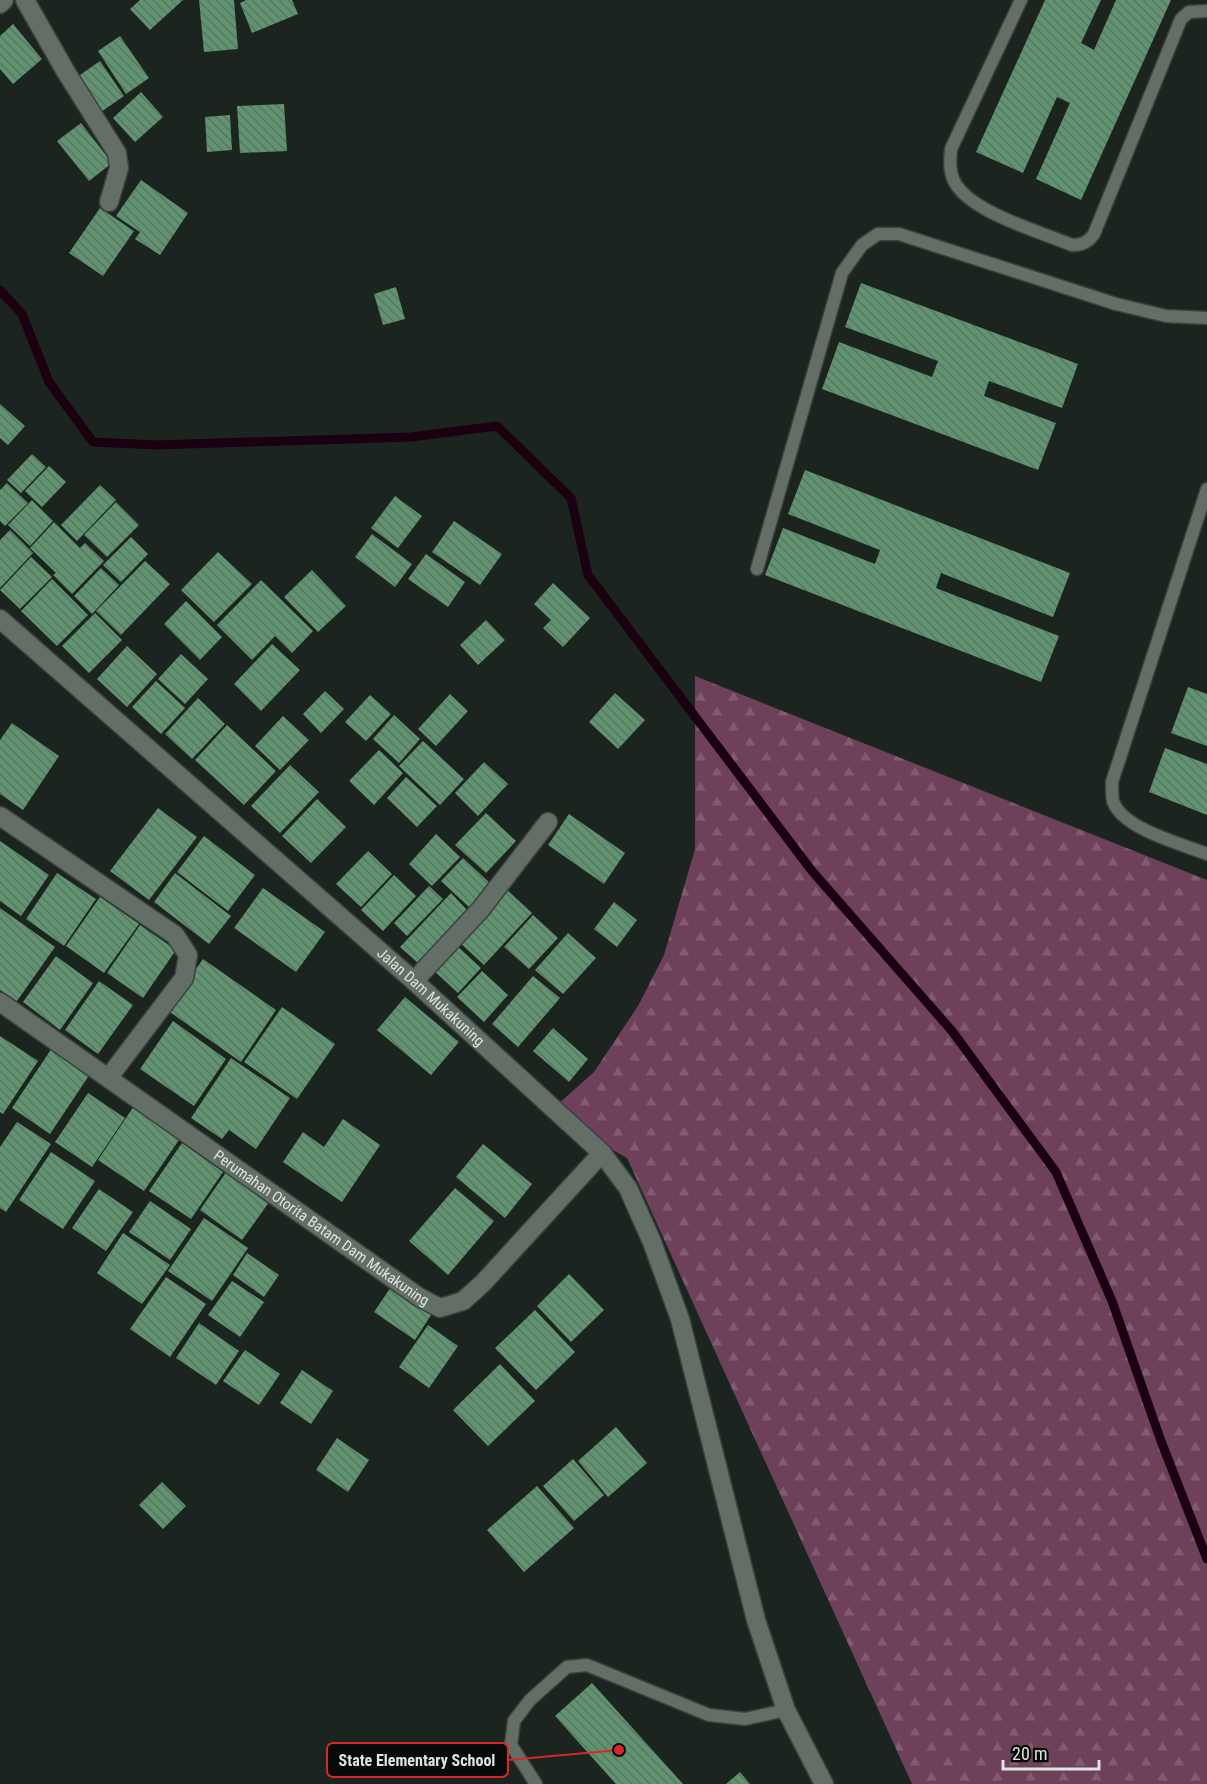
<svg xmlns="http://www.w3.org/2000/svg" width="1207" height="1784" viewBox="0 0 1207 1784" font-family="'Roboto Condensed',sans-serif">
<defs>
<pattern id="forest-firs" width="22" height="20" patternUnits="userSpaceOnUse" patternTransform="scale(1.5)"><rect width="22" height="20" fill="#6e405a"/><path d="M5 1l3.5 6h-7zM16 11l3.5 6h-7z" fill="#825b71"/></pattern>
<pattern id="building-back-hatch" width="6" height="6" patternUnits="userSpaceOnUse" patternTransform="scale(1.5)"><rect width="6" height="6" fill="#619271"/><path d="M-1 5l2 2M0 0l6 6M5-1l2 2" fill="none" stroke="#567761"/></pattern>
</defs>
<rect width="100%" height="100%" fill="#1b241e"/>
<path fill="url(#forest-firs)" d="M 695,676 L 1207,880 L 1207,1784 L 912,1784 L 627,1158 L 548,1113 L 594,1072 L 638,1006 L 664,955 L 695,849 Z"/>
<g fill="none" stroke-linecap="round" stroke-linejoin="round">
<path stroke="#1b000f" stroke-width="9" d="M 0,290 L 22,314 L 49,382 L 93,442 L 156,445 L 411,437 L 497,426 L 571,498 L 588,575 L 812,871 L 952,1031 L 1056,1172 L 1112,1301 L 1161,1441 L 1207,1559"/>
</g>
<path fill="url(#building-back-hatch)" d="M 140,0 L 183,0 L 150,30 L 130,9 Z
M 199,0 L 234,0 L 238,49 L 204,52 Z
M 246,0 L 292,0 L 298,14 L 252,33 L 240,3 Z
M 1045,0 L 1101,0 L 1081,43 L 1094,50 L 1116,0 L 1171,0 L 1081,200 L 1036,179 L 1070,103 L 1057,97 L 1023,173 L 976,152 Z
M 13,24 L 42,59 L 13,84 L 0,69 L 0,36 Z
M 120,36 L 149,78 L 126,94 L 98,51 Z
M 100,61 L 124,96 L 101,112 L 77,77 Z
M 141,92 L 163,117 L 135,142 L 113,118 Z
M 284,104 L 287,151 L 240,153 L 237,106 Z
M 230,115 L 232,150 L 207,152 L 205,117 Z
M 81,123 L 112,163 L 89,181 L 57,141 Z
M 141,180 L 188,213 L 160,255 L 135,239 L 140,232 L 116,216 Z
M 100,208 L 134,231 L 103,276 L 69,253 Z
M 861,283 L 1078,364 L 1062,408 L 989,381 L 984,396 L 1056,423 L 1038,470 L 822,389 L 839,342 L 932,377 L 938,361 L 845,327 Z
M 396,287 L 405,319 L 383,325 L 374,294 Z
M 0,404 L 25,426 L 8,445 L 0,438 Z
M 32,454 L 46,467 L 21,493 L 7,480 Z
M 49,466 L 66,482 L 42,507 L 25,491 Z
M 805,470 L 1070,573 L 1053,617 L 941,573 L 936,588 L 1059,636 L 1041,682 L 765,575 L 783,528 L 875,564 L 880,550 L 788,514 Z
M 7,483 L 28,503 L 5,526 L 0,521 L 0,490 Z
M 100,485 L 116,500 L 77,541 L 61,525 Z
M 395,496 L 422,516 L 398,548 L 371,528 Z
M 32,500 L 53,521 L 30,546 L 8,525 Z
M 116,502 L 139,525 L 107,557 L 84,535 Z
M 454,521 L 502,554 L 480,585 L 432,552 Z
M 54,522 L 80,548 L 85,543 L 104,561 L 72,594 L 53,575 L 56,573 L 30,548 Z
M 10,530 L 33,553 L 0,588 L 0,540 Z
M 372,534 L 412,564 L 395,587 L 355,557 Z
M 131,537 L 148,554 L 121,582 L 103,565 Z
M 218,552 L 252,584 L 214,622 L 181,590 Z
M 426,554 L 465,582 L 448,607 L 408,579 Z
M 31,557 L 52,577 L 20,609 L 0,590 Z
M 145,561 L 170,584 L 121,635 L 96,611 Z
M 101,568 L 119,585 L 92,614 L 74,596 Z
M 312,570 L 346,606 L 318,632 L 284,597 Z
M 52,579 L 88,615 L 57,646 L 21,611 Z
M 261,580 L 313,631 L 292,653 L 275,636 L 252,660 L 217,625 Z
M 553,583 L 590,618 L 563,647 L 543,628 L 551,620 L 534,604 Z
M 186,601 L 222,637 L 200,660 L 164,624 Z
M 95,613 L 122,640 L 89,673 L 62,646 Z
M 486,620 L 505,640 L 478,665 L 460,645 Z
M 272,644 L 300,670 L 261,711 L 234,684 Z
M 127,646 L 157,674 L 127,707 L 97,679 Z
M 181,654 L 208,679 L 185,704 L 158,679 Z
M 156,681 L 185,708 L 161,734 L 132,707 Z
M 1188,687 L 1207,694 L 1207,746 L 1171,733 Z
M 325,691 L 344,709 L 321,733 L 303,714 Z
M 615,693 L 645,720 L 618,749 L 589,722 Z
M 450,694 L 468,711 L 436,746 L 418,729 Z
M 370,695 L 391,714 L 366,741 L 345,722 Z
M 198,698 L 225,724 L 192,759 L 165,734 Z
M 394,715 L 420,739 L 399,763 L 373,739 Z
M 283,716 L 309,740 L 280,770 L 255,746 Z
M 12,723 L 59,756 L 23,810 L 0,794 L 0,740 Z
M 227,725 L 276,771 L 244,805 L 195,760 Z
M 423,741 L 464,779 L 440,805 L 399,766 Z
M 1165,748 L 1207,764 L 1207,815 L 1149,792 Z
M 379,750 L 403,773 L 374,805 L 349,781 Z
M 484,762 L 508,784 L 478,816 L 455,793 Z
M 290,765 L 319,792 L 280,833 L 251,806 Z
M 406,777 L 437,806 L 417,827 L 387,798 Z
M 317,799 L 346,827 L 311,863 L 282,836 Z
M 158,808 L 197,837 L 149,900 L 110,871 Z
M 486,813 L 516,841 L 486,873 L 455,845 Z
M 569,814 L 625,853 L 604,884 L 548,845 Z
M 436,834 L 460,857 L 432,886 L 409,864 Z
M 204,836 L 255,875 L 228,911 L 177,872 Z
M 0,841 L 49,875 L 21,916 L 0,901 Z
M 368,851 L 392,874 L 361,907 L 336,884 Z
M 463,858 L 492,885 L 470,908 L 441,881 Z
M 57,873 L 96,899 L 64,946 L 26,919 Z
M 175,873 L 231,916 L 209,944 L 154,902 Z
M 394,875 L 416,896 L 383,931 L 361,910 Z
M 429,886 L 443,899 L 407,936 L 394,923 Z
M 263,888 L 325,932 L 296,972 L 234,928 Z
M 505,888 L 532,913 L 484,965 L 457,940 Z
M 451,893 L 468,911 L 418,963 L 400,947 Z
M 100,897 L 139,924 L 104,973 L 66,946 Z
M 614,902 L 637,920 L 617,947 L 594,929 Z
M 0,908 L 55,947 L 17,1001 L 0,990 Z
M 533,915 L 558,938 L 529,969 L 504,947 Z
M 140,925 L 176,950 L 143,998 L 107,973 Z
M 568,933 L 596,958 L 563,994 L 535,970 Z
M 456,945 L 481,968 L 458,993 L 433,970 Z
M 56,956 L 93,983 L 60,1030 L 23,1002 Z
M 203,959 L 276,1010 L 241,1062 L 167,1010 Z
M 482,971 L 508,995 L 484,1022 L 457,997 Z
M 533,976 L 560,998 L 518,1047 L 492,1024 Z
M 99,981 L 133,1005 L 98,1054 L 65,1030 Z
M 405,997 L 459,1042 L 431,1075 L 377,1030 Z
M 282,1007 L 335,1044 L 297,1099 L 244,1062 Z
M 173,1021 L 226,1059 L 194,1106 L 140,1069 Z
M 553,1028 L 588,1059 L 569,1082 L 533,1051 Z
M 0,1036 L 38,1061 L 3,1114 L 0,1112 Z
M 52,1048 L 90,1074 L 50,1134 L 12,1108 Z
M 231,1058 L 290,1098 L 256,1149 L 229,1130 L 222,1139 L 191,1118 Z
M 88,1093 L 125,1118 L 92,1167 L 55,1142 Z
M 134,1106 L 181,1137 L 144,1191 L 98,1160 Z
M 343,1119 L 380,1145 L 342,1202 L 283,1162 L 303,1132 L 324,1147 Z
M 17,1122 L 51,1144 L 6,1212 L 0,1208 L 0,1147 Z
M 182,1143 L 223,1172 L 191,1219 L 149,1191 Z
M 483,1144 L 532,1184 L 505,1218 L 456,1177 Z
M 51,1152 L 95,1181 L 63,1229 L 19,1200 Z
M 229,1168 L 272,1198 L 242,1240 L 200,1210 Z
M 455,1188 L 494,1221 L 448,1275 L 409,1241 Z
M 99,1189 L 133,1212 L 106,1251 L 72,1228 Z
M 150,1201 L 191,1229 L 170,1260 L 129,1232 Z
M 204,1218 L 248,1248 L 212,1301 L 168,1271 Z
M 123,1233 L 170,1265 L 142,1304 L 97,1273 Z
M 247,1253 L 279,1275 L 264,1297 L 233,1275 Z
M 569,1274 L 604,1310 L 571,1342 L 537,1306 Z
M 166,1277 L 206,1304 L 170,1357 L 130,1329 Z
M 232,1281 L 264,1302 L 240,1337 L 208,1315 Z
M 393,1284 L 433,1312 L 415,1340 L 374,1312 Z
M 535,1310 L 575,1352 L 536,1390 L 495,1348 Z
M 199,1323 L 239,1351 L 216,1385 L 176,1358 Z
M 428,1325 L 458,1346 L 429,1388 L 399,1367 Z
M 245,1350 L 280,1374 L 259,1405 L 223,1381 Z
M 500,1364 L 535,1401 L 488,1446 L 453,1410 Z
M 302,1370 L 333,1391 L 311,1424 L 280,1403 Z
M 616,1427 L 647,1463 L 608,1497 L 578,1461 Z
M 337,1438 L 369,1460 L 348,1492 L 316,1470 Z
M 573,1459 L 604,1495 L 574,1521 L 543,1486 Z
M 162,1482 L 186,1506 L 163,1529 L 139,1505 Z
M 537,1486 L 574,1528 L 524,1572 L 487,1530 Z
M 592,1683 L 683,1784 L 616,1784 L 555,1716 Z
M 740,1772 L 750,1784 L 726,1784 Z"/>
<g fill="none" stroke-linecap="round" stroke-linejoin="round">
<defs>
<path id="lane" d="M 1021,0 L 951,149 C 950,160 949,170 954,181 C 969,212 1041,232 1072,245 C 1083,245 1088,242 1094,234 L 1181,19 L 1189,12 L 1207,11
M 1207,489 L 1112,782 C 1112,788 1112,796 1113,801 C 1122,829 1182,844 1207,854
M 757,569 L 842,273 L 862,245 L 878,234 L 899,234 L 1116,304 L 1166,316 L 1207,318
M 536,1784 L 511,1745 L 514,1721 L 530,1700 L 567,1667 L 587,1665 L 709,1715 L 745,1719 L 786,1710"/>
<g id="street">
<path d="M 25,0 L 66,72 L 117,153 L 119,168 L 109,202"/>
<path d="M 0,4 L 4,0"/>
<path id="s1" d="M 0,619 L 414,981 L 602,1153 L 628,1188 L 652,1242 L 680,1319 L 756,1620 L 786,1710 L 824,1784"/>
<path d="M 0,816 L 175,935 L 188,955 L 184,978 L 109,1077"/>
<path d="M 414,981 L 481,909 L 548,822"/>
<path id="s2" d="M 0,1002 L 419,1297 L 440,1308 L 463,1301 L 483,1283 L 602,1153"/>
</g>
</defs>
<use href="#lane" stroke="#3a413c" stroke-width="15"/>
<use href="#street" stroke="#3a413c" stroke-width="21"/>
<use href="#lane" stroke="#636e66" stroke-width="12"/>
<use href="#street" stroke="#636e66" stroke-width="18"/>
</g>
<g text-anchor="middle" dominant-baseline="central" stroke-width="6" stroke-linejoin="round" paint-order="stroke">
<g font-size="15" fill="#dee4e0" stroke="#080c09">
<text stroke="none"><textPath href="#s1" startOffset="573">Jalan Dam Mukakuning</textPath></text>
<text stroke="none"><textPath href="#s2" startOffset="393">Perumahan Otorita Batam Dam Mukakuning</textPath></text>
</g>
</g>
<path fill="none" stroke="#d62828" stroke-width="2" d="M619 1750L508 1760"/>
<circle fill="#d62828" stroke="#080c09" stroke-width="2" cx="619" cy="1750" r="6"/>
<rect fill="#080c09" stroke="#d62828" stroke-width="2" x="327" y="1743" width="181" height="34" rx="6"/>
<g font-size="16" text-anchor="middle" font-weight="bold" fill="#dee4e0">
<text x="417" y="1766">State Elementary School</text>
</g>
<path d="M1003 1760v9h96v-9" fill="none" stroke="#dee4e0" stroke-width="3"/>
<text x="1012" y="1760" font-size="18" fill="#dee4e0" stroke="#080c09" stroke-width="4.5" paint-order="stroke">20 m</text>
</svg>
